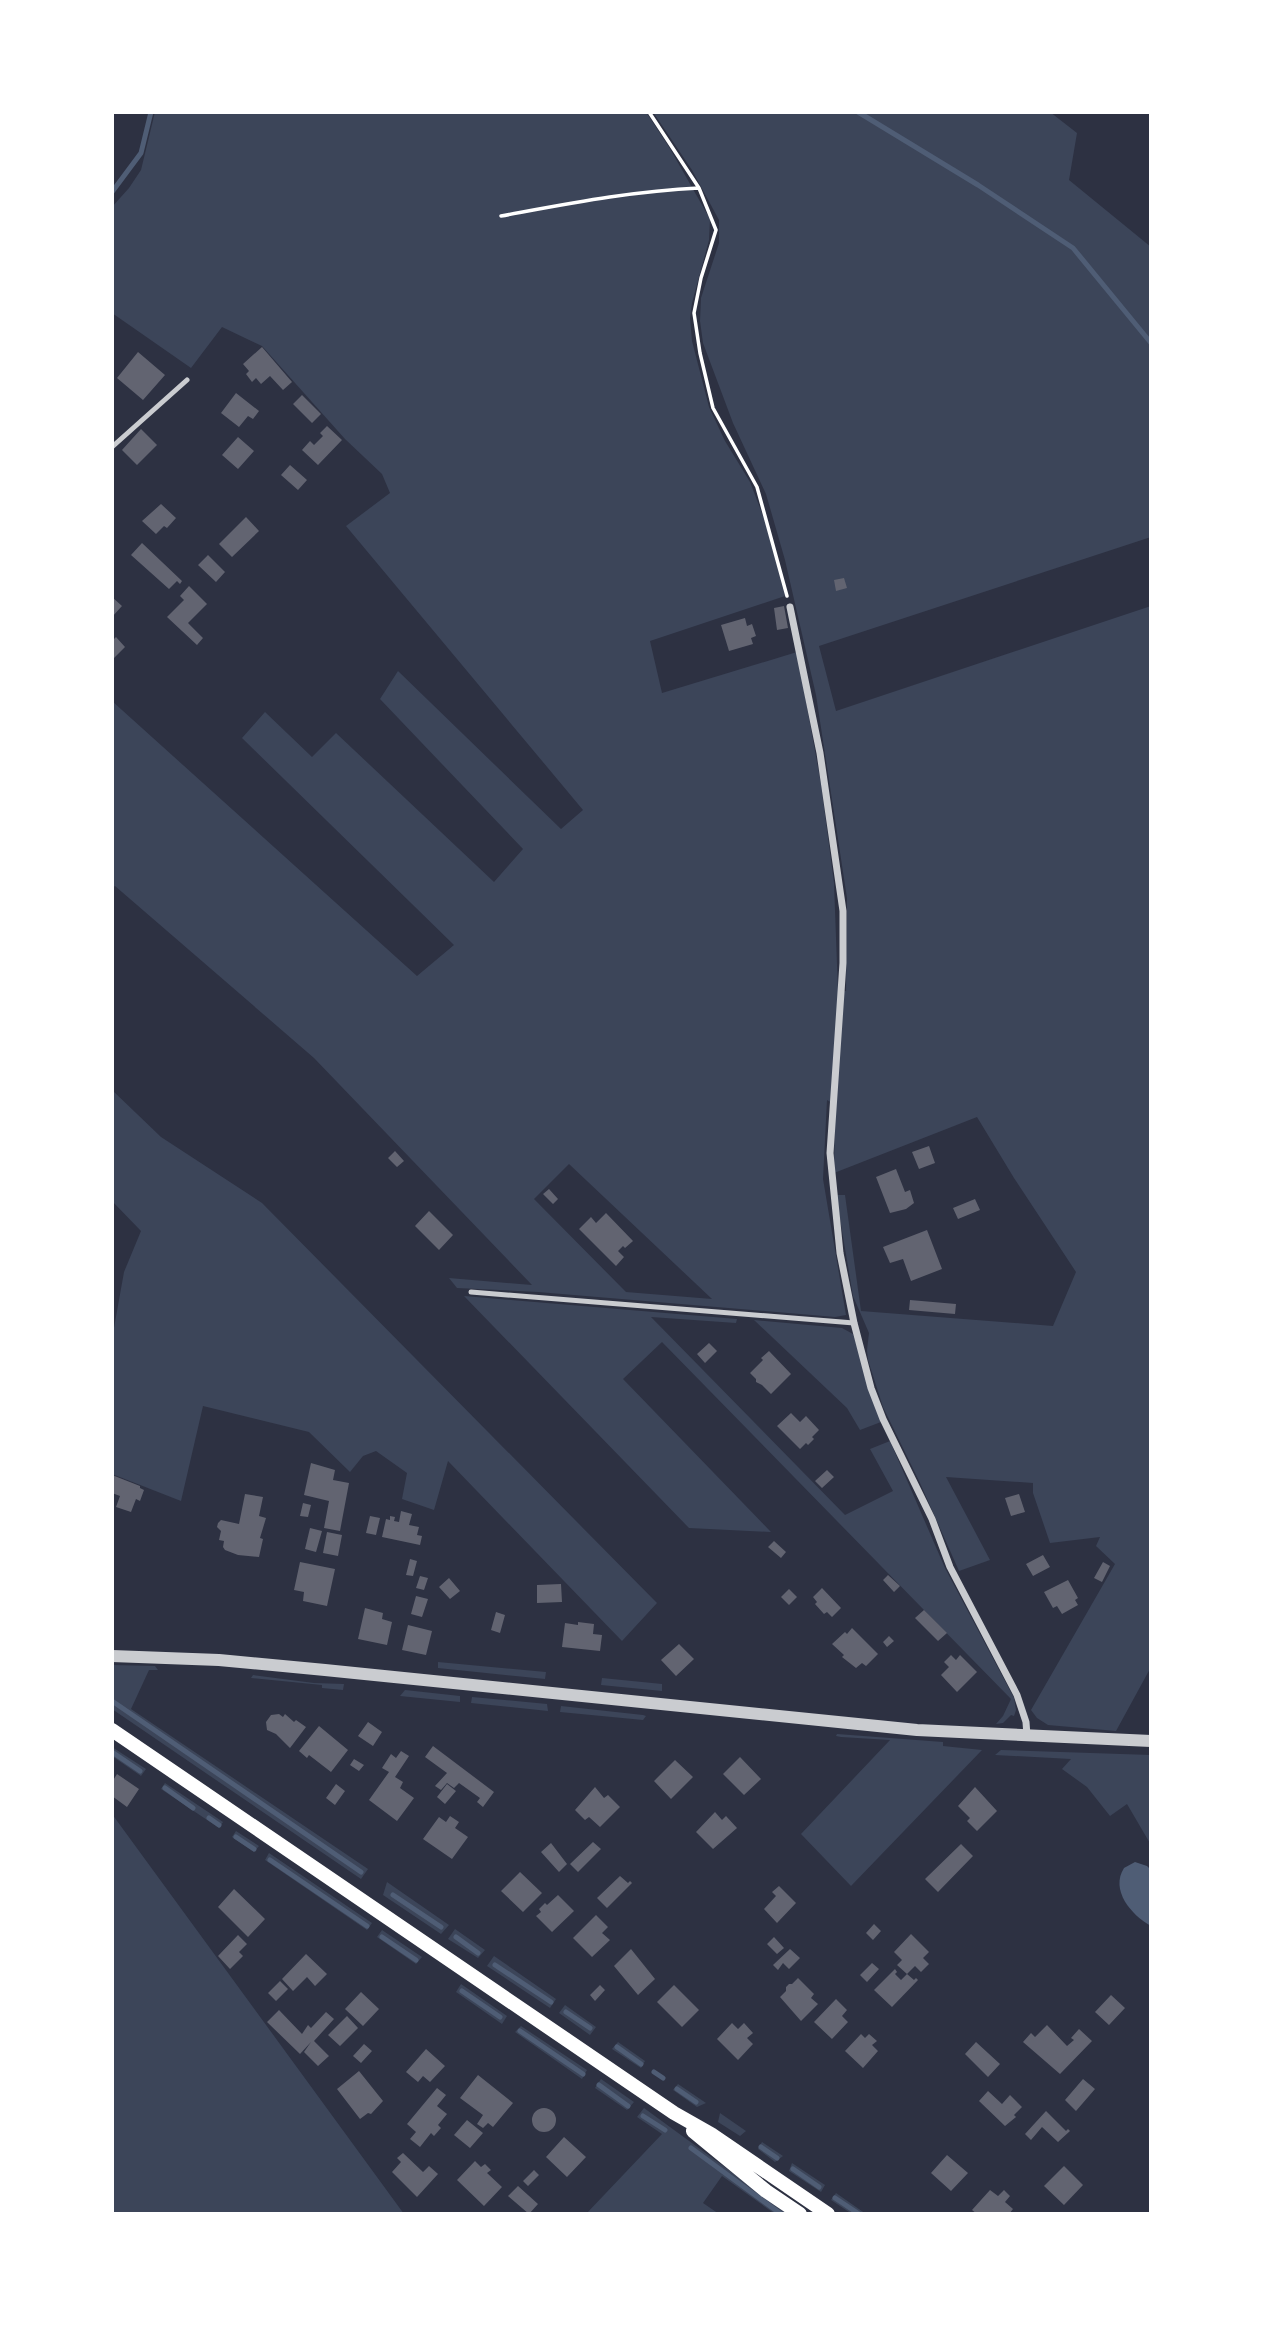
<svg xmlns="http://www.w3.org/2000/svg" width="1263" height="2326" viewBox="0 0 1263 2326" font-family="'Varela Round',sans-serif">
<rect width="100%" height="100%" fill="#2d3142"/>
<path fill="#3c4559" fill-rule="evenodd" d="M 155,112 L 646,112 L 669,147 L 710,219 L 709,240 L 692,303 L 690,318 L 692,341 L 709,407 L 725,441 L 750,482 L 765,521 L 785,596 L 650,641 L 662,693 L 797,652 L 821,784 L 834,883 L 838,992 L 846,991 L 847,898 L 816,695 L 785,560 L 766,494 L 733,423 L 703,343 L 700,321 L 701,298 L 719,243 L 719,220 L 692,170 L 653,112 L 1050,112 L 1077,133 L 1069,180 L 1151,247 L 1151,537 L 819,646 L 836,711 L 1151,606 L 1151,1667 L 1116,1731 L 1048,1725 L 1037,1718 L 1031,1710 L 1115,1564 L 1096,1546 L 1100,1537 L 1050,1543 L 1033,1493 L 1033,1483 L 946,1477 L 990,1560 L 959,1571 L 920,1483 L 883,1407 L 868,1360 L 867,1350 L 869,1333 L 853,1296 L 836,1195 L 845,1195 L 861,1311 L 1053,1326 L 1076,1272 L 1014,1178 L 977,1117 L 834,1173 L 835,1105 L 827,1100 L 823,1179 L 846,1315 L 835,1317 L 538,1292 L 457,1288 L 449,1278 L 532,1285 L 314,1058 L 115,886 L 112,888 L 112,701 L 417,976 L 454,945 L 242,738 L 265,712 L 312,757 L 336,733 L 494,882 L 523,849 L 380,699 L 398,671 L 561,829 L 583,810 L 346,526 L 390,493 L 382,474 L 345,439 L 262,346 L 222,327 L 191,368 L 112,313 L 112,207 L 129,188 L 141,170 ZM 569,1164 L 712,1299 L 626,1292 L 534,1199 Z
M 112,1090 L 161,1137 L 262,1203 L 657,1603 L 622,1641 L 448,1461 L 434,1510 L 402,1499 L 407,1473 L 376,1451 L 363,1456 L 350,1472 L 309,1432 L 203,1406 L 181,1501 L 112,1474 L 112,1339 L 124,1272 L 141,1231 L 112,1201 Z
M 464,1296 L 737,1319 L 736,1323 L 651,1317 L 845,1515 L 893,1491 L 870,1449 L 890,1441 L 945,1568 L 1014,1698 L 1016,1710 L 1014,1716 L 1011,1715 L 1003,1723 L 996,1724 L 1003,1716 L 1011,1699 L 662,1342 L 623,1379 L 771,1532 L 689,1528 Z
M 754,1320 L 842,1328 L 853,1334 L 881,1422 L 860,1430 L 847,1408 Z
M 438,1662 L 546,1672 L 545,1679 L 438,1668 Z
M 112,1665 L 155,1666 L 158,1670 L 149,1670 L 131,1709 L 368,1869 L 361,1879 L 112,1709 Z
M 253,1675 L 314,1683 L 344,1684 L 343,1690 L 322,1688 L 322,1685 L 251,1678 Z
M 602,1678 L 662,1684 L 662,1691 L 601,1685 Z
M 405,1690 L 460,1696 L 460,1702 L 400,1696 Z
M 472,1697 L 547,1704 L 548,1711 L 471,1703 Z
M 561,1706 L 643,1715 L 646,1716 L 643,1720 L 560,1712 Z
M 837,1734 L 943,1742 L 943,1746 L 982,1750 L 851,1886 L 801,1834 L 890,1740 L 841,1737 L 836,1736 Z
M 112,1747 L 146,1769 L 141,1776 L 112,1756 Z
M 1001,1750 L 1151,1755 L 1151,1845 L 1127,1804 L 1110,1816 L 1087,1787 L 1062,1769 L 1071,1759 L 995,1755 Z
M 165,1783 L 223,1822 L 219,1828 L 161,1789 Z
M 112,1814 L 404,2214 L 112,2214 Z
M 236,1831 L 259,1846 L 254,1852 L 232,1837 Z
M 269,1853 L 372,1923 L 367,1930 L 265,1860 Z
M 387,1882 L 449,1925 L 441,1934 L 383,1895 Z
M 455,1929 L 485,1950 L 478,1958 L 448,1939 Z
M 382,1930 L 422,1957 L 416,1964 L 377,1937 Z
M 494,1956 L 556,1999 L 550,2008 L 487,1966 Z
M 461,1984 L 507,2016 L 502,2024 L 456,1992 Z
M 565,2005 L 596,2027 L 590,2035 L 559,2013 Z
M 521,2026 L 587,2070 L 582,2079 L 515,2032 Z
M 618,2042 L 645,2061 L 641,2068 L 612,2049 Z
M 601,2079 L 634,2102 L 627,2110 L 595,2088 Z
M 678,2084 L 706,2103 L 697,2107 L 673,2090 Z
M 644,2108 L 789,2214 L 775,2214 L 722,2176 L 703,2203 L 719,2214 L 586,2214 L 662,2134 L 637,2117 Z
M 720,2113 L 746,2131 L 740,2136 L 718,2122 Z
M 762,2142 L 783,2156 L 775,2162 L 758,2149 Z
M 792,2163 L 825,2185 L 821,2192 L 789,2171 Z
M 836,2193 L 866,2214 L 852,2214 L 831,2200 Z"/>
<path fill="#4f5d75" d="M 1135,1862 L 1147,1866 L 1151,1870 L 1151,1926 C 1131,1915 1110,1890 1124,1868 Z"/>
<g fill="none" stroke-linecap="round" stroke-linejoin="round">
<path stroke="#4f5d75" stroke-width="5" d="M 858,112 L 978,185 L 1073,248 L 1151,343
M 112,192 L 141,153 L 151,112
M 112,1701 L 361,1872
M 112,1752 L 140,1771
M 165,1788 L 193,1808
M 209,1818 L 219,1825
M 236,1837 L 254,1849
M 270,1860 L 367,1926
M 393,1895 L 441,1927
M 382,1937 L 416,1960
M 456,1937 L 478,1953
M 495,1965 L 551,2002
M 462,1991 L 500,2017
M 566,2012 L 590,2028
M 520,2031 L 583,2074
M 617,2047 L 641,2064
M 654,2072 L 663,2078
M 599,2085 L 628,2106
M 677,2089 L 696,2102
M 643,2116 L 665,2130
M 761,2147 L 777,2158
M 691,2148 L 781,2214
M 793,2169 L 819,2187
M 835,2198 L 859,2214"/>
</g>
<path fill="#626471" d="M 262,347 L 292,382 L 283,390 L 270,376 L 261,384 L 256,378 L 252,382 L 246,374 L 249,371 L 243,364 Z
M 138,352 L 165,375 L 143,400 L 117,378 Z
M 236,393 L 259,411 L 253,419 L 248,416 L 239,427 L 221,413 Z
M 302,395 L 321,414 L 312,423 L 293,404 Z
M 327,426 L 342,440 L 318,465 L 302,450 L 310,441 L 314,445 L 323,436 L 320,433 Z
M 141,429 L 157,445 L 137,465 L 122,450 Z
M 238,437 L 254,451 L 238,469 L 222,455 Z
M 290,465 L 307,480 L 298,490 L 281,475 Z
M 161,504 L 176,518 L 167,528 L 164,526 L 156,534 L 142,521 Z
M 246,517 L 259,531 L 232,557 L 219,544 Z
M 142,543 L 182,581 L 180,584 L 177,581 L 169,589 L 131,555 Z
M 208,555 L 225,572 L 216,582 L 198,565 Z
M 844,578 L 847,588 L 836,591 L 834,580 Z
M 189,586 L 207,604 L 188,623 L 203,638 L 197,645 L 167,617 L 184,600 L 180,596 Z
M 112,597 L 122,606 L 112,617 Z
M 784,606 L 788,628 L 777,630 L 774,608 Z
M 745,618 L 747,626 L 752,624 L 756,636 L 751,638 L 753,644 L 729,651 L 721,625 Z
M 116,637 L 125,647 L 112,660 L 112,641 Z
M 929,1146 L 935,1163 L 919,1169 L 912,1152 Z
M 395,1151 L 404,1161 L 397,1167 L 388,1158 Z
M 896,1169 L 905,1192 L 910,1190 L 914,1203 L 906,1209 L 890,1213 L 876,1177 Z
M 549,1189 L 558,1199 L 553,1204 L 543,1194 Z
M 975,1199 L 980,1210 L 958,1219 L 953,1208 Z
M 429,1211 L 453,1235 L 439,1250 L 415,1226 Z
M 606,1213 L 633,1241 L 625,1248 L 623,1246 L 618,1251 L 624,1257 L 616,1266 L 579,1229 L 591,1217 L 596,1223 Z
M 927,1230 L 942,1269 L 911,1281 L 903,1259 L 890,1263 L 883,1247 Z
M 910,1300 L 956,1304 L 955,1314 L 909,1310 Z
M 709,1343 L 717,1351 L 705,1363 L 697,1354 Z
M 769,1351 L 791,1374 L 771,1394 L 762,1385 L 756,1382 L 756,1379 L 750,1373 L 763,1360 L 761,1358 Z
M 791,1413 L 800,1422 L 806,1416 L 819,1430 L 812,1437 L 814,1439 L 808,1445 L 806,1443 L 800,1449 L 777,1426 Z
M 311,1463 L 335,1470 L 333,1480 L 349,1483 L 340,1531 L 324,1528 L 329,1501 L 304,1495 Z
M 827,1470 L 834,1477 L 822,1488 L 815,1481 Z
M 112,1475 L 140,1486 L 140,1488 L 144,1490 L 140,1501 L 136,1499 L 131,1512 L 116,1507 L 120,1496 L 112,1493 Z
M 245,1494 L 263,1497 L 259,1516 L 266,1518 L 260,1538 L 263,1539 L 259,1557 L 238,1555 L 225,1550 L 223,1547 L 224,1541 L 219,1540 L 221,1531 L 217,1527 L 218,1523 L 221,1520 L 239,1524 Z
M 1019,1494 L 1025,1512 L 1011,1516 L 1005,1498 Z
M 303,1503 L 311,1505 L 308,1517 L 300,1516 Z
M 401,1511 L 412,1514 L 409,1525 L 419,1527 L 417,1535 L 422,1536 L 420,1545 L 382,1537 L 386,1519 L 390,1520 L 390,1516 L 395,1517 L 394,1521 L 399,1522 Z
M 370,1516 L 380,1518 L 376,1535 L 366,1533 Z
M 310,1528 L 322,1531 L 316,1552 L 305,1549 Z
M 327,1532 L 342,1535 L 338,1556 L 323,1553 Z
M 774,1541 L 786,1552 L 781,1558 L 768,1547 Z
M 1043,1555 L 1050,1567 L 1033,1576 L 1026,1564 Z
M 410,1559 L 417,1561 L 413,1576 L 406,1575 Z
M 300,1562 L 335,1569 L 327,1606 L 303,1601 L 304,1592 L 294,1590 Z
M 1103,1562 L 1110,1566 L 1102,1582 L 1094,1578 Z
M 888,1575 L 900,1586 L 894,1592 L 883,1580 Z
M 420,1576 L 428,1578 L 424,1590 L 416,1588 Z
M 449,1578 L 460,1591 L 450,1599 L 439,1587 Z
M 1068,1580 L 1078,1598 L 1075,1600 L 1078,1605 L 1062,1614 L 1057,1606 L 1053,1608 L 1044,1592 Z
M 561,1584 L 562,1602 L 537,1603 L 537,1585 Z
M 822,1588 L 841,1608 L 832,1617 L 827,1612 L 824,1614 L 815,1604 L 817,1602 L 813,1597 Z
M 789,1589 L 797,1597 L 789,1605 L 781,1597 Z
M 416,1596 L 428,1599 L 422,1617 L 411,1614 Z
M 365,1608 L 383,1613 L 382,1619 L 392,1622 L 387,1645 L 358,1639 Z
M 924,1610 L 947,1633 L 938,1641 L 915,1618 Z
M 496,1612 L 505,1615 L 500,1633 L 491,1630 Z
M 578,1622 L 594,1624 L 593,1634 L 602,1635 L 600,1651 L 562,1647 L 565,1623 L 578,1625 Z
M 408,1625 L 432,1631 L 426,1655 L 402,1650 Z
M 852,1628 L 878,1654 L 866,1666 L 862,1663 L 856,1668 L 842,1657 L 844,1655 L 832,1644 L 845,1632 L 847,1634 Z
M 889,1636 L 894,1641 L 887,1647 L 883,1642 Z
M 679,1644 L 694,1659 L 676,1676 L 661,1660 Z
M 951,1655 L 956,1660 L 960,1655 L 977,1672 L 957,1692 L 941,1675 L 949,1667 L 944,1662 Z
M 279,1714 L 283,1717 L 285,1714 L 294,1722 L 296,1720 L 306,1727 L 290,1748 L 276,1734 L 267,1730 L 266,1722 L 271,1715 Z
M 368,1722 L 382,1732 L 373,1746 L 358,1736 Z
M 319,1726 L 348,1750 L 331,1772 L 309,1755 L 307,1758 L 299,1751 Z
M 433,1746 L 494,1792 L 483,1807 L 477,1802 L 480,1798 L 459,1783 L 454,1788 L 447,1783 L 441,1790 L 435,1786 L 447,1773 L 425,1757 Z
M 401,1751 L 409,1756 L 395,1777 L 403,1782 L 400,1788 L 414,1798 L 397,1821 L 369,1800 L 389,1772 L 382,1768 L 391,1754 L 396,1758 Z
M 740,1757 L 761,1779 L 744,1795 L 723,1774 Z
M 354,1759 L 364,1765 L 359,1771 L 350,1765 Z
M 675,1760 L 693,1777 L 671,1799 L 654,1781 Z
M 117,1774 L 139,1789 L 127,1807 L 112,1796 L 112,1782 Z
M 336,1784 L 345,1791 L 335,1805 L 326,1798 Z
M 447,1784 L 456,1791 L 445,1804 L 437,1797 Z
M 595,1787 L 604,1798 L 608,1795 L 620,1807 L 600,1827 L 589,1817 L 585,1820 L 575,1810 Z
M 975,1787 L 997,1811 L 977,1831 L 967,1821 L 970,1818 L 958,1806 Z
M 715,1812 L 722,1820 L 726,1816 L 737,1828 L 713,1849 L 696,1832 Z
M 450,1816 L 459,1822 L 455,1828 L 468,1837 L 452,1859 L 423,1839 L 439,1817 L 446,1822 Z
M 593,1842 L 601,1849 L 578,1872 L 570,1864 Z
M 551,1843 L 567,1864 L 559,1872 L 541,1852 Z
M 961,1844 L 973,1856 L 938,1892 L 925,1879 Z
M 520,1872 L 542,1893 L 523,1912 L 501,1891 Z
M 620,1876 L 628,1883 L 630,1881 L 632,1883 L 607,1908 L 597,1898 Z
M 779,1886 L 796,1903 L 777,1923 L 764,1909 L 776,1896 L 772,1892 Z
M 234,1889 L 265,1919 L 248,1937 L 218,1907 Z
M 558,1895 L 574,1911 L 552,1932 L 536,1916 L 541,1912 L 539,1909 L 545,1903 L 547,1905 Z
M 596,1915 L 608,1927 L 602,1933 L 610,1940 L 592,1957 L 573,1938 Z
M 874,1924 L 881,1931 L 873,1940 L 866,1933 Z
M 911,1934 L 929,1952 L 923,1958 L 929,1964 L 921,1972 L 915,1966 L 907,1974 L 914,1980 L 916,1978 L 918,1980 L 892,2007 L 874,1990 L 895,1969 L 897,1972 L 895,1974 L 901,1980 L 907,1974 L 897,1965 L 902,1960 L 894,1952 Z
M 238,1935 L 247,1944 L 239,1952 L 243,1956 L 230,1969 L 218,1956 Z
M 774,1937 L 784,1948 L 777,1954 L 767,1944 Z
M 631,1949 L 655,1979 L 638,1995 L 614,1966 Z
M 790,1949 L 800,1958 L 789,1969 L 783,1963 L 778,1970 L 773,1965 Z
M 306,1954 L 327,1974 L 315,1986 L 307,1977 L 293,1991 L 282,1979 Z
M 872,1963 L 879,1969 L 867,1982 L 860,1975 Z
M 798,1978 L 814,1994 L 811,1998 L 818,2004 L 801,2021 L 780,1997 L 786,1991 L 786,1987 L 789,1984 L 792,1984 Z
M 280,1981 L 288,1989 L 276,2001 L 268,1993 Z
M 600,1985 L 605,1990 L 595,2001 L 590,1995 Z
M 674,1985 L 699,2010 L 682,2027 L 657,2002 Z
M 361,1992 L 379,2009 L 363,2026 L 345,2009 Z
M 1111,1995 L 1125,2008 L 1109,2025 L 1095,2012 Z
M 836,1999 L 847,2010 L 842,2016 L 848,2022 L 832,2039 L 814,2022 Z
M 279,2010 L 302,2034 L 308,2025 L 311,2028 L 326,2012 L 334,2019 L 314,2041 L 329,2056 L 318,2066 L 304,2052 L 311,2042 L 300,2054 L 267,2022 Z
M 347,2016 L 358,2028 L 340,2046 L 328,2035 Z
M 732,2023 L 738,2029 L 744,2023 L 753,2033 L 747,2038 L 753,2044 L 738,2060 L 717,2039 Z
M 1047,2025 L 1067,2046 L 1074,2040 L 1071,2038 L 1079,2029 L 1092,2041 L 1060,2074 L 1023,2042 L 1031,2033 L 1035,2037 Z
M 861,2034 L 865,2038 L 869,2034 L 877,2041 L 872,2045 L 878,2051 L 863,2068 L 845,2051 Z
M 976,2042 L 1000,2064 L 988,2077 L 965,2054 Z
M 364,2044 L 372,2051 L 361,2063 L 353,2056 Z
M 426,2049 L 445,2066 L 430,2082 L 423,2076 L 418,2082 L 406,2072 Z
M 359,2071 L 383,2101 L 371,2114 L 368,2113 L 360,2119 L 337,2089 Z
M 478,2075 L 513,2103 L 493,2127 L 488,2123 L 483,2128 L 477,2124 L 483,2115 L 460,2098 Z
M 1083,2079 L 1095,2089 L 1076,2111 L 1065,2100 Z
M 437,2088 L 446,2095 L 437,2106 L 447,2114 L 438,2125 L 441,2128 L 434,2136 L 431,2133 L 420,2147 L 410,2139 L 416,2132 L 407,2124 Z
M 988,2091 L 1002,2104 L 1010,2095 L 1022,2107 L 1014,2115 L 1016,2117 L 1005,2126 L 979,2101 Z
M532 2120a12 12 0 1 1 24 0a12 12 0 1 1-24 0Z
M 1046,2111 L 1066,2131 L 1068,2129 L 1070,2131 L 1058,2142 L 1042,2127 L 1031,2140 L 1025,2134 Z
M 467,2120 L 483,2133 L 470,2148 L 454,2135 Z
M 564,2137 L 586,2157 L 567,2177 L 546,2157 Z
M 403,2153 L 423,2172 L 429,2166 L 438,2174 L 417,2197 L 392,2172 L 401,2162 L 397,2158 Z
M 947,2155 L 968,2173 L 951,2191 L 931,2173 Z
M 475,2161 L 481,2167 L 485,2164 L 491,2170 L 487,2173 L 502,2187 L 484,2206 L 457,2180 Z
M 1064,2166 L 1083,2185 L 1064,2205 L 1044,2186 Z
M 534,2170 L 539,2175 L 528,2186 L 523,2181 Z
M 518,2186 L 538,2204 L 529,2214 L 508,2196 Z
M 990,2190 L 998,2196 L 1004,2190 L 1010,2196 L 1005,2202 L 1013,2209 L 1009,2214 L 977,2214 L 972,2210 Z"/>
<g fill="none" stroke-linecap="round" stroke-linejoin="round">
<path stroke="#fff" stroke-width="3.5" d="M 649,112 L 699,188 L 716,230 L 701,278 L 694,313 L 700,353 L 713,408 L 757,487 L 787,596
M 501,216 C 567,204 632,191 699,188"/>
<path stroke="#caccd0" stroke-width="5" d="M 112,447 L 187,380
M 471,1292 L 854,1323"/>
<path stroke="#caccd0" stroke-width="7" d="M 790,607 L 820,753 L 843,911 L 843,963 L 830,1153 L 840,1253 L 854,1323 L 871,1388 L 883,1419 L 932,1519 L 950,1567 L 1017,1695 L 1026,1722 L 1027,1736"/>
<path stroke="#caccd0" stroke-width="12" d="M 112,1656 L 219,1660 L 325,1670 L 917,1730 L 1151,1741"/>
<path stroke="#fff" stroke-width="14" d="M 112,1730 L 674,2113 L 711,2134 L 828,2214
M 693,2131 L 766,2191 L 800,2214"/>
</g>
<rect width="1263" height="2326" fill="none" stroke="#ffffff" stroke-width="228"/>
</svg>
